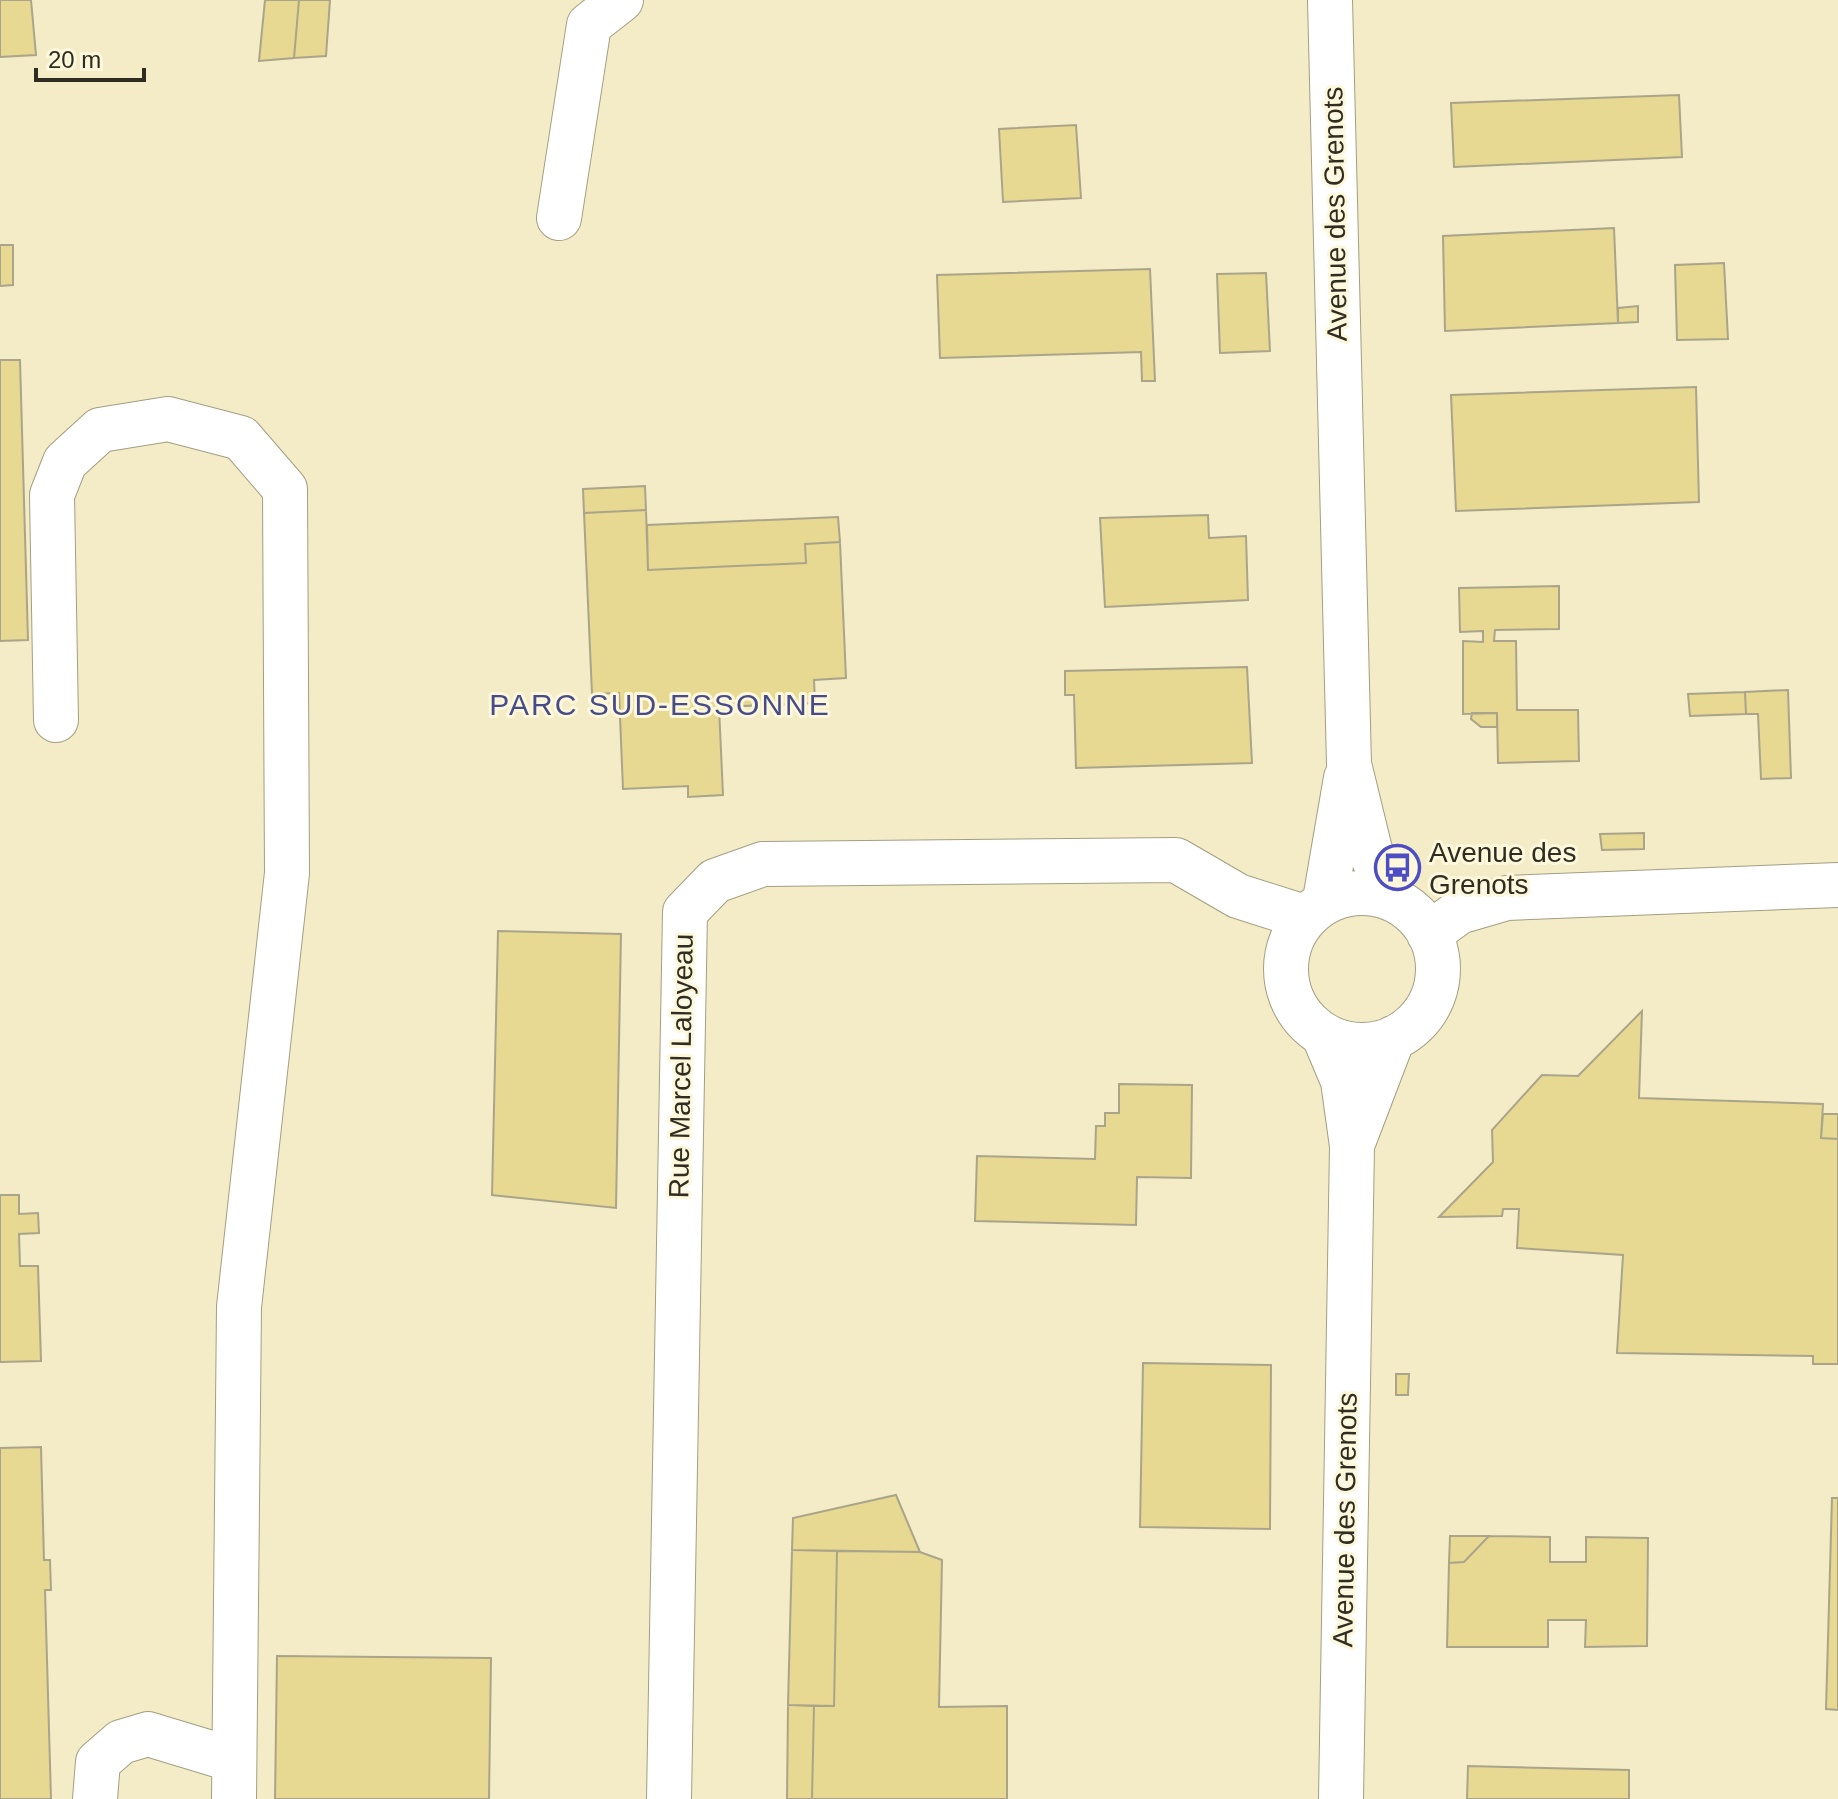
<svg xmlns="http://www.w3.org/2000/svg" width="1838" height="1799" viewBox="0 0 1838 1799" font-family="Arial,sans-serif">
<rect width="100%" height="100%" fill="#fdf7db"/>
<path fill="#f3ecc7" d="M 0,0 L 1838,0 L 1838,1799 L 0,1799 Z"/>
<path fill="#e7d892" stroke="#aaa58a" stroke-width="2" d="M 0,0 L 31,0 L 36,55 L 0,57 Z
M 265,0 L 299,0 L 294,58 L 259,61 Z
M 299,0 L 330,0 L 326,56 L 294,58 Z
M 1679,95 L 1682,157 L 1454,167 L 1451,103 Z
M 1076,125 L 1081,198 L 1003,202 L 999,129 Z
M 1614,228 L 1618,323 L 1445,331 L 1443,236 Z
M 0,245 L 13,245 L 13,285 L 0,286 Z
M 1724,263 L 1728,339 L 1677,340 L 1675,265 Z
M 1150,269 L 1155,381 L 1142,381 L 1141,352 L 940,358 L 937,275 Z
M 1266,273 L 1270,351 L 1220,353 L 1217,274 Z
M 1638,306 L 1638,322 L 1618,323 L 1618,308 Z
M 0,360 L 20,360 L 28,640 L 0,641 Z
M 1696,387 L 1699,502 L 1456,511 L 1451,395 Z
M 645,486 L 646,510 L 584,513 L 583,489 Z
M 646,510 L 648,570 L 806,563 L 805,544 L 840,542 L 846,678 L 814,680 L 815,703 L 719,707 L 723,795 L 688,797 L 688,786 L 623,789 L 619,693 L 592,694 L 584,513 Z
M 1208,515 L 1209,538 L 1246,536 L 1248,600 L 1105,607 L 1100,518 Z
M 838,517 L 840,542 L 805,544 L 806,563 L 648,570 L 647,525 Z
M 1559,586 L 1559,629 L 1495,630 L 1494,641 L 1516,641 L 1517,710 L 1578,710 L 1579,761 L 1498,763 L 1497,713 L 1463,714 L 1463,641 L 1483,642 L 1483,631 L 1460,632 L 1459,588 Z
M 1247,667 L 1252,763 L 1076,768 L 1074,695 L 1065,695 L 1065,671 Z
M 1788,690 L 1791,778 L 1761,779 L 1758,714 L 1746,714 L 1745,692 Z
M 1745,692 L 1746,714 L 1690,716 L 1688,694 Z
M 1472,713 L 1497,713 L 1497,727 L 1481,727 L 1471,719 Z
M 1644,833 L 1644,849 L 1602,850 L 1600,834 Z
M 498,931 L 621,934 L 616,1208 L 492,1195 Z
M 1642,1011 L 1639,1098 L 1823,1104 L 1821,1138 L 1838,1139 L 1838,1364 L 1813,1364 L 1813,1356 L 1617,1353 L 1623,1255 L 1517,1248 L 1519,1209 L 1503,1209 L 1502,1216 L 1439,1217 L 1493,1162 L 1492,1130 L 1542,1075 L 1578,1076 Z
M 1119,1084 L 1192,1085 L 1191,1178 L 1137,1177 L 1136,1225 L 975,1221 L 977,1156 L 1095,1159 L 1096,1126 L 1105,1126 L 1105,1113 L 1119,1113 Z
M 1823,1114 L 1838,1114 L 1838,1139 L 1821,1138 Z
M 0,1195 L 19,1195 L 19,1214 L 38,1213 L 39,1233 L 19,1234 L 20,1266 L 38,1266 L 41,1361 L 0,1362 Z
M 1143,1363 L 1271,1365 L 1270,1529 L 1140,1527 Z
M 1396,1374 L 1409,1374 L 1408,1395 L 1396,1395 Z
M 41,1447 L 44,1560 L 50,1560 L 51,1590 L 45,1590 L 51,1799 L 0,1799 L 0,1448 Z
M 896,1495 L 920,1552 L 792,1550 L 793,1518 Z
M 1832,1498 L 1838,1498 L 1838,1710 L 1826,1709 Z
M 1450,1536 L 1489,1536 L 1464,1562 L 1449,1563 Z
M 1489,1536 L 1550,1537 L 1550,1562 L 1586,1562 L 1586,1537 L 1648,1538 L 1647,1646 L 1585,1647 L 1586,1620 L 1548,1620 L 1548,1647 L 1447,1647 L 1449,1563 L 1464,1562 Z
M 792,1550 L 837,1551 L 834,1706 L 788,1705 Z
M 837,1551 L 920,1552 L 942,1560 L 939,1707 L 1007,1706 L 1007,1799 L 812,1799 L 814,1706 L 834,1706 Z
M 277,1656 L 491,1658 L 489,1799 L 275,1799 Z
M 788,1705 L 814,1706 L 812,1799 L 787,1799 Z
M 1468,1766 L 1629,1770 L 1629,1799 L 1467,1799 Z"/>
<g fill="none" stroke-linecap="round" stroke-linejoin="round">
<defs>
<path id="minor" d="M 1330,0 L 1349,764 L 1370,850 L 1389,896
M 559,218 L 589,25 L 621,0
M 56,720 L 52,495 L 65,462 L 100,430 L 168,419 L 241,438 L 285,489 L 287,873 L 239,1307 L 234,1799
M1286 969a76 76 0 1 1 152 0a76 76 0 1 1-152 0Z
M 1325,900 L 1346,778
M 1429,934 L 1459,912 L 1507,898 L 1838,885
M 1324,1036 L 1343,1081 L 1352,1146 L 1341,1799
M 1354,1140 L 1393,1038
M 95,1799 L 98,1762 L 121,1742 L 148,1734 L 234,1760
M 669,1799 L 685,912 L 715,881 L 763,864 L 1176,860 L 1238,896 L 1304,917"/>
</defs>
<use href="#minor" stroke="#a39e83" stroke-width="46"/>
<use href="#minor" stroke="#fff" stroke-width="44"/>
</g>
<defs>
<symbol id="bus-ring" viewBox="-11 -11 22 22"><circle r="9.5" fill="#fdf7db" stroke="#4e4ec4" stroke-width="1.5"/><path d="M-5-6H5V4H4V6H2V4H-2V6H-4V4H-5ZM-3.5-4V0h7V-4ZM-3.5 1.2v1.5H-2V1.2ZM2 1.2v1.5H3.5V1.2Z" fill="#4e4ec4"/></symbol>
</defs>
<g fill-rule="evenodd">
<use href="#bus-ring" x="1372" y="842" width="51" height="51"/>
</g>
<g text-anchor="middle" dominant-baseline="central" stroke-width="6" stroke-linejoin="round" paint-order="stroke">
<g font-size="28" fill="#2f2d22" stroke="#fdf7db">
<text transform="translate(1335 214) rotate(-91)">Avenue des Grenots</text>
<text transform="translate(681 1066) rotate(-89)">Rue Marcel Laloyeau</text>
<text transform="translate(1345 1520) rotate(-89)">Avenue des Grenots</text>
</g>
<g font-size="28" fill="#2f2d22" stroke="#fdf7db" text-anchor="start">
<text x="1429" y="852">Avenue des<tspan x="1429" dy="32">Grenots</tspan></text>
</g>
<g font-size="30" letter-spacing="2" fill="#464b89" stroke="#fdf7db">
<text x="660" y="704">PARC SUD-ESSONNE</text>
</g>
</g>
<path d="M36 68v12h108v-12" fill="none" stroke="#2f2d22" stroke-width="4"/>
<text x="48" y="68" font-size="24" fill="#2f2d22" stroke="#fdf7db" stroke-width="6" paint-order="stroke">20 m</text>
</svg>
